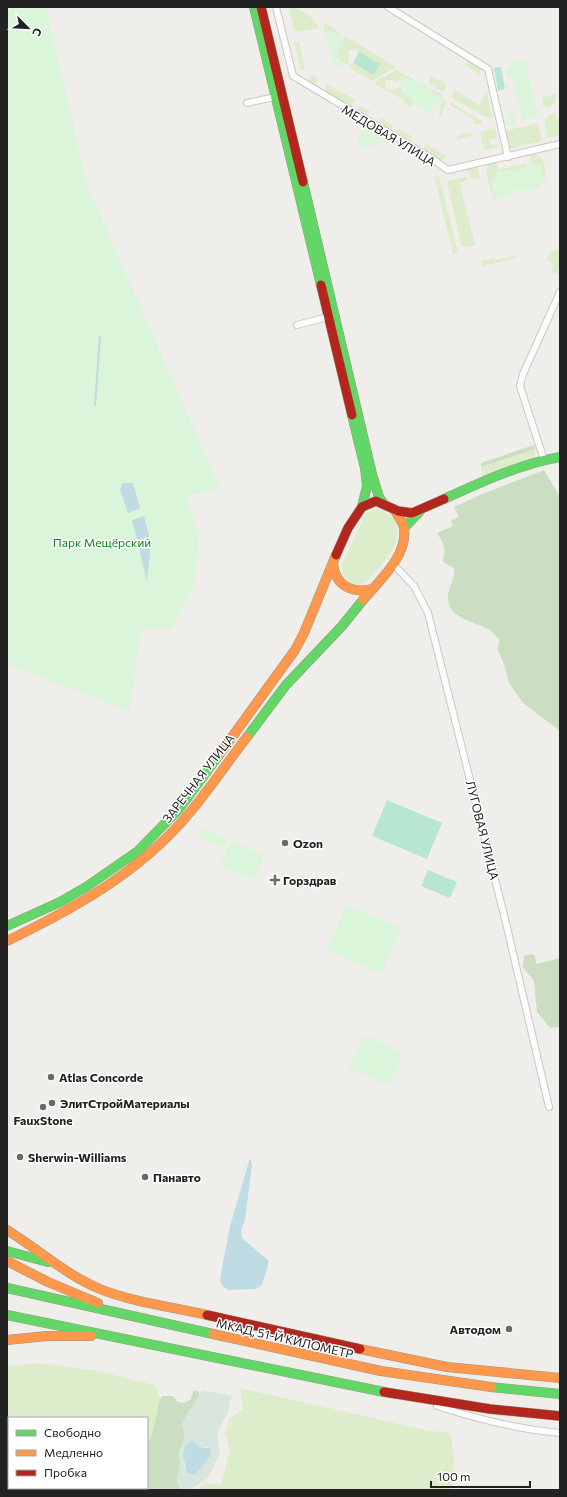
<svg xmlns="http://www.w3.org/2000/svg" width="567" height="1497" viewBox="0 0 567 1497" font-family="Commissioner,sans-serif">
<rect width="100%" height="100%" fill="#f0eeeb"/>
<path fill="#ddeccb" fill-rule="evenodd" d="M 289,7 C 299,7 315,18 319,28 L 297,32 L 294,31 Z
M 327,24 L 343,35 L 332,31 L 325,32 L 323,25 Z
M 347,37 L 396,67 L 372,81 L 351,69 L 349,64 L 346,65 L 336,57 L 343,39 ZM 353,49 L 359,52 L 373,75 L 353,63 L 349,64 L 348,52 Z
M 299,41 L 305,69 L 300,70 L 294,42 Z
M 467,60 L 480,68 L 481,75 L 465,65 Z
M 397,70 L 442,95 L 443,98 C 435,96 432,93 427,88 C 421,83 414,84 409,78 L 395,82 L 393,80 L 386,80 L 385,88 L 390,90 L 402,87 L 403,93 L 409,96 L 413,102 L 411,107 L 404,103 L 404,100 L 375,84 L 376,81 Z
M308.5 80a4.5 4.5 0 1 1 9 0a4.5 4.5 0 1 1-9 0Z
M 432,76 L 447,85 L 443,92 L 428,82 Z
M 327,84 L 355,100 L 351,107 L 324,91 Z
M 455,90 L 479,105 L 487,92 L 492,118 L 483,116 L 451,97 Z
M 555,93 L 556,97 L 554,103 L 549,108 L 543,107 L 542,100 L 544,96 L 550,97 Z
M 445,100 L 446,103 L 441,117 L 439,118 L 440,105 Z
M 449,101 L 482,121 L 480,124 L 474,125 L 473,119 L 450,105 Z
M 361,106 L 370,111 L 367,117 L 357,111 Z
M 555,113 L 556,119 L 560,118 L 560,135 L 548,138 L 544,121 L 549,115 Z
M 381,118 L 393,125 L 390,131 L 378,123 Z
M 538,123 L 542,141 L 509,149 L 505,131 Z
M 398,128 L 413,137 L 410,141 L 396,132 Z
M 495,128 L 497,138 L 490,140 L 491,145 L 498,144 L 499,147 L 484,150 L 480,131 Z
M 471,132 L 472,136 L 456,140 L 458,135 Z
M 426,144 L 446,156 L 443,161 L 423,149 Z
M 529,152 C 543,154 544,163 546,175 L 542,175 L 542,167 L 532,164 Z
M 496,160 L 498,170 L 527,163 L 526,168 L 520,170 L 517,169 L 513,172 L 507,170 L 497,172 L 491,183 L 495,197 L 497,199 L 493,199 L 486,172 L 490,161 Z
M 477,164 L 480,178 L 471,179 L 467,167 Z
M 439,176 L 458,252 L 453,254 L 434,177 Z
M 467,177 L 467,180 L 460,183 L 475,245 L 466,247 L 461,244 L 447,181 Z
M 560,249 L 560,275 L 551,271 L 554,264 L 546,260 L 550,252 Z
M 517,255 L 517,258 L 482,266 L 481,261 L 493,258 L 497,260 Z
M 535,449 L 535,456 L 483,476 L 481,467 Z
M 375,509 C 385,510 392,515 396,524 C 402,543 388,557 377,570 C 373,574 369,580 364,583 C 350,590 340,577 342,564 L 366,513 Z
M 42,1363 L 99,1371 L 155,1385 C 157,1390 160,1396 160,1400 C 160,1410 154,1436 147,1442 L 147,1418 L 9,1418 L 9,1488 L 140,1488 L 141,1490 L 7,1490 L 7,1366 Z
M 240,1388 L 431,1431 L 450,1433 L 454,1456 L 452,1490 L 193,1490 L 208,1483 L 221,1485 L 230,1450 L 225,1433 L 229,1419 L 243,1409 Z"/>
<path fill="#cbdec1" d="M 534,445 L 535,449 L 481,467 L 481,463 Z
M 544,470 L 560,497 L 560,731 L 523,703 L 509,683 L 505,667 L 497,648 L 500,640 C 497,637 495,634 491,631 C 477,620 447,621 448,596 C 449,585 455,580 454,568 C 436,559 446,562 444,548 C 444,543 440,538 437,533 L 453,526 L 451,520 L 459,517 L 454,507 L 482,494 Z
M 530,954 L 534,955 L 537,964 L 560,958 L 560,1027 L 550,1028 L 537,1012 L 534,981 L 523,967 L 524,956 Z
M 194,1390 L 199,1392 L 199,1396 L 185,1418 L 185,1437 L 179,1453 L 180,1464 L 177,1480 L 181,1490 L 141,1490 L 140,1488 L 147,1488 L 147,1442 L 151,1438 L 160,1399 L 162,1396 L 173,1396 L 178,1402 L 184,1403 L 190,1400 Z"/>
<path fill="#d9e6de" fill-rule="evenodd" d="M 202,1390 L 232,1396 L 229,1404 L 229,1411 L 217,1433 L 220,1454 L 208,1478 L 193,1488 L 181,1490 L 177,1477 L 180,1464 L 180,1450 L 185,1437 L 182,1424 ZM 193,1441 L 201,1448 L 208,1447 L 211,1451 L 207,1460 L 195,1475 L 184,1467 L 185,1446 Z"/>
<path fill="#daf5da" d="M 7,7 L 46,7 L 88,188 L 220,488 L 187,496 L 198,534 L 195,582 L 172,628 L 141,630 L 129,711 L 7,664 Z
M 332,31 L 343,35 L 343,39 L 336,57 L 343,61 L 343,68 L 332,62 L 325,32 Z
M 525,59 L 538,117 L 522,120 L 512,76 L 507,77 L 505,68 L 513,66 L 512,62 Z
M 409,78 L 413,82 L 418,81 L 430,92 L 443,98 L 438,104 L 435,103 L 432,107 L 435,116 L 416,105 L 411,107 L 413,102 L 409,96 L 403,93 L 401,81 Z
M 513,109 L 516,124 L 507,126 L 505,119 L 510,118 L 508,110 Z
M 370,129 L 386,138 L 387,142 L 360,148 L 358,140 L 360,131 Z
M 531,162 L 534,165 L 536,164 L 542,166 L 541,175 L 546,175 L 547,180 C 541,180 542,185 537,188 C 531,192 521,191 514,190 L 508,196 L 497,199 L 495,197 L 491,183 L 497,172 L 507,170 L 513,172 L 517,169 L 520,170 L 526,168 L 527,163 Z
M 203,828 L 227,839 L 223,847 L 199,837 Z
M 231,841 L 264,855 L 254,880 L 220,865 Z
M 347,905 L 401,928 L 381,974 L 327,950 Z
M 364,1035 L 403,1053 L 389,1085 L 349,1068 Z"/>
<path fill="#b7e6d2" d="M 359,52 L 380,64 L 373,75 L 353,63 Z
M 501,67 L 505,89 L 498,91 L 494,68 Z
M 387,800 L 442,823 L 427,859 L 372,836 Z
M 428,870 L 457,882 L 450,898 L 421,886 Z"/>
<path fill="#bfdbe3" d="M 123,483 L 133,483 L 140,508 L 128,513 L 120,490 Z
M 144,516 L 151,543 L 147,581 L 132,520 Z
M 250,1158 L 252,1165 L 245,1219 L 241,1231 L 242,1238 L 268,1260 L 268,1266 L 262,1285 L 256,1289 L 229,1290 L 223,1287 L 220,1280 L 221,1273 L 230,1226 Z
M 190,1441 L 193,1441 L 201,1448 L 211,1448 C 212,1459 201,1467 195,1475 L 187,1473 L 183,1456 L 185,1446 Z"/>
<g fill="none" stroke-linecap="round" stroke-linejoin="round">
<path stroke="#bfdbe3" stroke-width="2" d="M 95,405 L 100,337"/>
<defs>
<path id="street" d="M 276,7 L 293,76 L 434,160 L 448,170 L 560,144
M 388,7 L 488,69 L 508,157
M 247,103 L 275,97
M 297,325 L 328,317
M 544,460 L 520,386 L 523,374 L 560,292
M 393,564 L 414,586 L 428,613 L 506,923 L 549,1107
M 437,1406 C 477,1419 517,1429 560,1433"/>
<path id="fast" d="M 254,7 L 321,285
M 303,182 L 372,474 L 379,497 L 383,503
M 352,415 L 365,468 L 367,486 L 362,507
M 444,499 C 481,482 520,464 560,457
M 404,528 L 420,511
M 247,737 L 286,685 L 342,626 L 363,600
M 7,926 L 60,902 L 86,887 L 138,851 L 179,809 L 219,755
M 7,1251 L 48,1262
M 7,1288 L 213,1334
M 7,1315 L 384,1392
M 491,1387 L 560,1394"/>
<path id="slow" d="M 333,563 C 335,585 351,594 372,589
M 363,600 C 379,581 408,556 404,528 C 403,522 397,515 394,509
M 219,755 L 295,650 L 304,633 L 336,555
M 7,941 C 73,909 137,874 186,817 C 208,792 226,764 247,737
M 7,1230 C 38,1249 66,1275 100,1289 C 132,1302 173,1307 207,1315
M 7,1261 L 48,1282 L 98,1303
M 213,1334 L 381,1371 L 491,1387
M 7,1340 L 47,1336 L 91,1336
M 360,1349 L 447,1367 L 560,1378"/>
<path id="jam" d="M 261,7 L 303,182
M 321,285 L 352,415
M 336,555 L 348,528 L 362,507 L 376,501 L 398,511 L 412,513 L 444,499
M 207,1315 L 360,1349
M 384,1392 L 490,1409 L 560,1416"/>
</defs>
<use href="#street" stroke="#c9c8c7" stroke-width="8"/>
<use href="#fast" stroke="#999a82" stroke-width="10"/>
<use href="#slow" stroke="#999a82" stroke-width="10"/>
<use href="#jam" stroke="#999a82" stroke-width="10"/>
<use href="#street" stroke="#fdfcfc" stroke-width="6"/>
<use href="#fast" stroke="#63d668" stroke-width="9"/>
<use href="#slow" stroke="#ff974d" stroke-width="9"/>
<use href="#jam" stroke="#b3261e" stroke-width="9"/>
</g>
<g fill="#6a6968" stroke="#fff" stroke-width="1.5">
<circle cx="285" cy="843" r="4"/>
<path d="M273 874h4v4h4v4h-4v4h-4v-4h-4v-4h4z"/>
<circle cx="51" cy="1077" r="4"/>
<circle cx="52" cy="1103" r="4"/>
<circle cx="43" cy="1107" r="4"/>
<circle cx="20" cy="1157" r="4"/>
<circle cx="145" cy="1177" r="4"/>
<circle cx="509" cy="1329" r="4"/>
</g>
<g text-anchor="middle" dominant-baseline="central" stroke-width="3" stroke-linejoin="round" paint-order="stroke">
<g font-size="12" fill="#222" stroke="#fff">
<text transform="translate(389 135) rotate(31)">МЕДОВАЯ УЛИЦА</text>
<text transform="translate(198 778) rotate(-52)">ЗАРЕЧНАЯ УЛИЦА</text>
<text transform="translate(483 830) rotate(76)">ЛУГОВАЯ УЛИЦА</text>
<text transform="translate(285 1338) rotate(13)">МКАД, 51-Й КИЛОМЕТР</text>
</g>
<g font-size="12" fill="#0c8416" stroke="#fff">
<text x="102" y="542">Парк Мещёрский</text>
</g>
<g font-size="12" font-weight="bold" fill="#222" stroke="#fff" text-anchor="start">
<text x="293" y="843">Ozon</text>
<text x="283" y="880">Горздрав</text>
<text x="59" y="1077">Atlas Concorde</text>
<text x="60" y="1103">ЭлитСтройМатериалы</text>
<text x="43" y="1120" text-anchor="middle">FauxStone</text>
<text x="28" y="1157">Sherwin-Williams</text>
<text x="153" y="1177">Панавто</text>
<text x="501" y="1329" text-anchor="end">Автодом</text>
</g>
</g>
<rect width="567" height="1497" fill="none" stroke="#222222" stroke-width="16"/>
<rect x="8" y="1417" width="140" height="72" fill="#ffffff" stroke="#a7a7a7"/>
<rect x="16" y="1430" width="20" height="6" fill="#63d668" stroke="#a7a7a7"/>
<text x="44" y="1437" font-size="12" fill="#222222">Свободно</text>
<rect x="16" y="1450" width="20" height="6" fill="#ff974d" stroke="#a7a7a7"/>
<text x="44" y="1457" font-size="12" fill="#222222">Медленно</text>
<rect x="16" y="1470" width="20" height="6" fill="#b3261e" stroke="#a7a7a7"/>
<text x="44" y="1477" font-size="12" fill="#222222">Пробка</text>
<g transform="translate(28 28) rotate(114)" stroke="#ffffff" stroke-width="3" paint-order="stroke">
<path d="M0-3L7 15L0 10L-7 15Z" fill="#222222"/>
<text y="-6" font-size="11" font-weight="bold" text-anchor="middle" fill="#222222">С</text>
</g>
<path d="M431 1481v6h99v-6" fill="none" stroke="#222222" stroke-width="2"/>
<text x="437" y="1481" font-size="12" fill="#222222" stroke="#ffffff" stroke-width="3" paint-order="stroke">100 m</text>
</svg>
